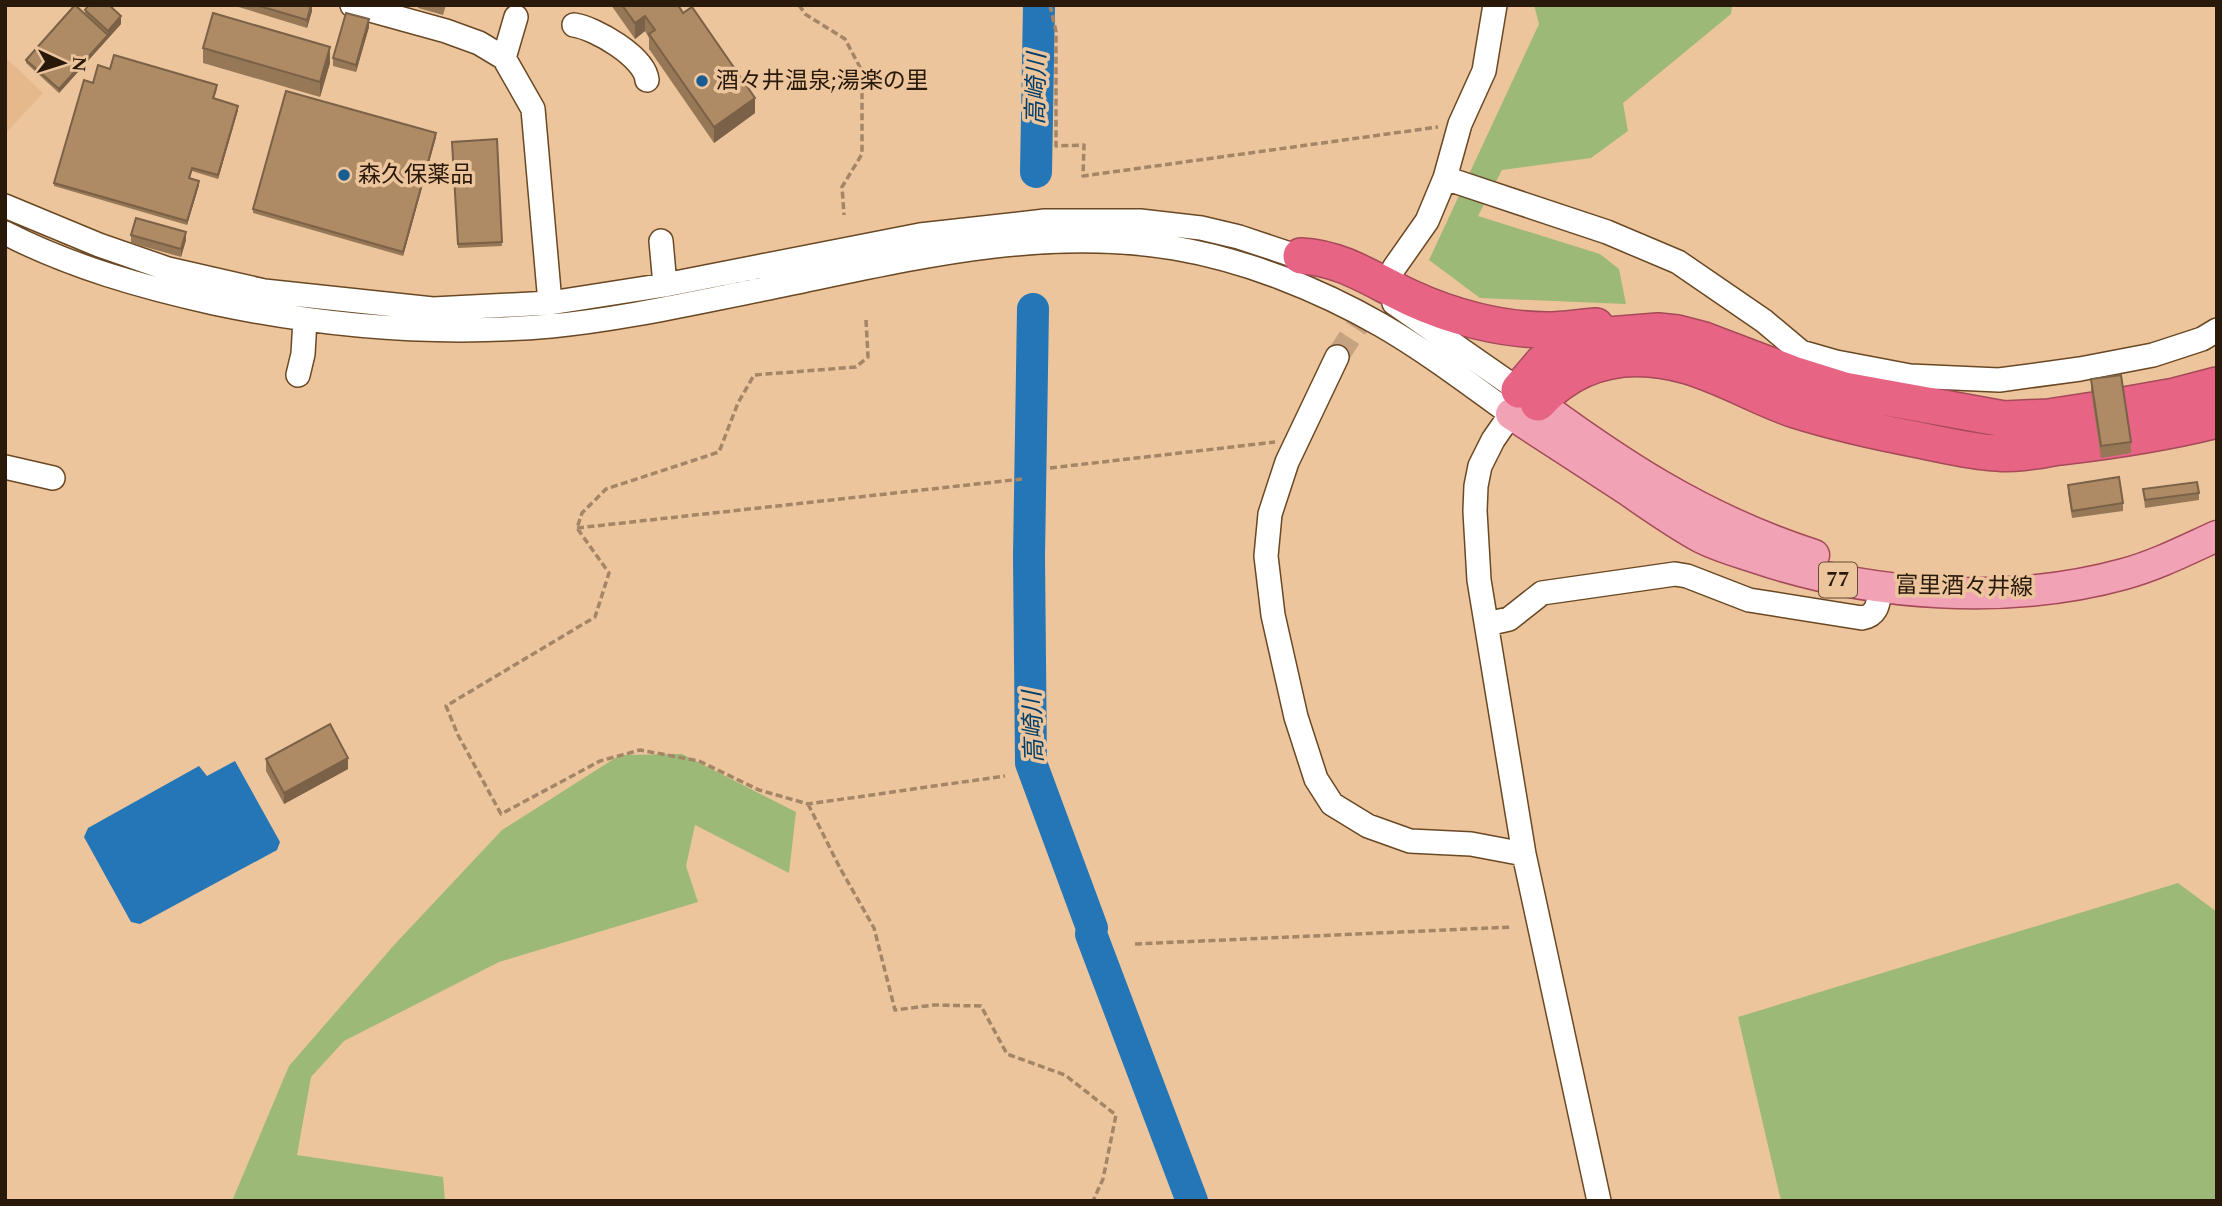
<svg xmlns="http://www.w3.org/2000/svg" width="2222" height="1206" viewBox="0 0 2222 1206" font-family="Spectral,'Noto Sans JP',serif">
<rect width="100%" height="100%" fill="#ecc59d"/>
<path fill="#e5b98b" d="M 5,57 L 43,93 L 5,134 Z"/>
<path fill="#9db978" d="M 1534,5 L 1732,5 L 1731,14 L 1623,103 L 1628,131 L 1591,158 L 1502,170 L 1478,216 L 1600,254 L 1619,269 L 1626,304 L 1480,298 L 1429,260 L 1539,24 Z
M 682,754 L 796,812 L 789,873 L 695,825 L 686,866 L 698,902 L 499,962 L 344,1041 L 311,1077 L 297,1155 L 443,1177 L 445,1201 L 232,1201 L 289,1066 L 395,944 L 502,830 L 620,755 Z
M 2178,883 L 2217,912 L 2217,1201 L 1781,1201 L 1738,1017 Z"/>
<path fill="#2576b7" d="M 235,761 L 280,842 L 277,850 L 140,924 L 131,922 L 84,837 L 88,828 L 199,766 L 207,776 Z"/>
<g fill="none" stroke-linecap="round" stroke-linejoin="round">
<path stroke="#2576b7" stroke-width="32" d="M 1036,172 L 1039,5
M 1033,309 L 1029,556 L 1031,763 L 1092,928 L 1091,934 L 1192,1201"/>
<path stroke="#c5a380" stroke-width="23" stroke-dasharray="23 11" stroke-linecap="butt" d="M 1337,357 L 1391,274"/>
<defs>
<path id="minor" d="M 352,5 L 446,31 L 479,43 L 504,58 L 533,109 L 550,303
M 574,25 C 595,28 645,57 647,80
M 504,58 L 516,17
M 1445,178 L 1607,232 L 1678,262 L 1764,321 L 1801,352 L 1836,362 L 1910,376 L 1999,380 L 2080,369 L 2153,355 L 2202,339 L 2217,330
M 5,206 L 99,245 L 168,269 L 264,291 L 433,309 L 550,303 L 665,285 L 920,235 L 1045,221 L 1140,221 L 1201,228 L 1239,237 L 1314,262
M 5,233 C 72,267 142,287 214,303 C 327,327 436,336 551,326 C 624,319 697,302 769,288 C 901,261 1038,225 1174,248 C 1245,260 1318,289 1381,325 C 1426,351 1468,383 1511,414
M 661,241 L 665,285
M 1394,268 L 1427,221 L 1445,178 L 1460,124 L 1484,71 L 1495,5
M 1394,303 L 1519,390 L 1511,414 L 1493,440 L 1480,466 L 1476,486 L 1475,511 L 1479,580 L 1524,854 L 1599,1201
M 1337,357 L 1287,462 L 1270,514 L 1266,556 L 1273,615 L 1296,717 L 1316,779 L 1332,804 L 1368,826 L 1410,841 L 1471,844 L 1524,854
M 298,375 L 303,354 L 305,320
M 5,467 L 53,478
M 1487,624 L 1509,619 L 1542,593 L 1675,574 L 1687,576 L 1749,600 L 1862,618 C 1879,615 1878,601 1881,587"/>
<path id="major" d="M 1520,390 C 1615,461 1700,518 1814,555
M 1511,414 C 1549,439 1588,464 1626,489 C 1651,506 1676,524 1702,538 C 1720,547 1739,552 1757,558 C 1870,596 2008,606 2124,574 C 2157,565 2186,550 2217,536"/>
<path id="highway" d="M 1301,256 C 1343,258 1374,281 1411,298 C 1452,317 1502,330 1547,330 C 1563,330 1580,327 1596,326
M 1519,390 L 1543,362 L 1576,344 L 1608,335 L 1658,331 L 1677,333 L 1704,340 L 1796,375 L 1844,390 L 2004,419 L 2048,417 L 2107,408 L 2175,396 L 2217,385
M 1538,403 C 1578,359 1630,350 1687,366 C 1725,377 1759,398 1795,410 C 1836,423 1877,432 1919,440 C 1944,445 1971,452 1997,453 C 2018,455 2040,450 2060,447 C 2113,441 2165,433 2217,420"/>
</defs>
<use href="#minor" stroke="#694823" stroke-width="26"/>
<use href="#major" stroke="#a54a59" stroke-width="33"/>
<use href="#highway" stroke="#a54a59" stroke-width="38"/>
<path stroke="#a48667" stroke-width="3.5" stroke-dasharray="7 3.5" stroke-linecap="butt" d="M 799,5 L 805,14 L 845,39 L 862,71 L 862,154 L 842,187 L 844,215
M 1050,5 L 1056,32 L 1056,146 L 1084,145 L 1083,176 L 1438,127
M 866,320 L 868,357 L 856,367 L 754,375 L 738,403 L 719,452 L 606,489 L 582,513 L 577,528 L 609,573 L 595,617 L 446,706 L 458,735 L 501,814 L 600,761 L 640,750 L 699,761 L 759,790 L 808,804 L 1005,776
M 1050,468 L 1275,442
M 577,528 L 1022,479
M 808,804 L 840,868 L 874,928 L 895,1010 L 934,1005 L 981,1006 L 1007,1054 L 1065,1075 L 1116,1115 L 1103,1179 L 1093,1201
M 1135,944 L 1512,927"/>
<use href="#minor" stroke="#fff" stroke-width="23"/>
<use href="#major" stroke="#f1a2b5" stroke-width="30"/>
<use href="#highway" stroke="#e86484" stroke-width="35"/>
</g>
<path fill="#967857" d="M 232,5 L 311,5 L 312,11 L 307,28 Z
M 418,5 L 446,5 L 443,15 L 418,8 Z
M 611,5 L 682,5 L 679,7 L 755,113 L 714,143 L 649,49 L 649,38 L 645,31 L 635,39 Z
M 85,10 L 121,24 L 59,93 L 26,63 L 26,60 L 85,14 Z
M 369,27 L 356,72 L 333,66 L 333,58 Z
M 203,48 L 330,63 L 320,97 L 203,63 Z
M 93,83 L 217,89 L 214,99 L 238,110 L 218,179 L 192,171 L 190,178 L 199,185 L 187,225 L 54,186 L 54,183 Z
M 436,137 L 403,256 L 253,213 L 253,209 Z
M 497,139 L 502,246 L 458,248 L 452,142 Z
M 131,235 L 186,240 L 181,257 L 131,243 Z
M 2091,379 L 2131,442 L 2131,453 L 2101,458 L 2091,391 Z
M 2068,485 L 2123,503 L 2123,511 L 2072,518 L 2068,492 Z
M 2143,489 L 2199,493 L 2199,500 L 2145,508 Z
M 266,759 L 348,769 L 284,804 L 266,771 Z"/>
<path fill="#7a6147" d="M 312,5 L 312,11 L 307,28 L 307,20 Z
M 121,16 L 121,24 L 59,93 L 59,89 L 108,35 L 108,31 Z
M 645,16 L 645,31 L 635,39 L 635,23 Z
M 369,19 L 369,27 L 356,72 L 356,65 Z
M 330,47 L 330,63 L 320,97 L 320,82 Z
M 755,98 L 755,113 L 714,143 L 714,127 Z
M 238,106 L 238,110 L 218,179 L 218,175 Z
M 436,133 L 436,137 L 403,256 L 403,252 Z
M 199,181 L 199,185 L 187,225 L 187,221 Z
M 186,232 L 186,240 L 181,257 L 181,249 Z
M 348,758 L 348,769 L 284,804 L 284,793 Z"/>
<path fill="#af8b65" stroke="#7a6147" stroke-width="2" d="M 75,5 L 108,35 L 59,89 L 26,60 Z
M 89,5 L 109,5 L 121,16 L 108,31 L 85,10 Z
M 256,5 L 311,5 L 307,20 Z
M 622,5 L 678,5 L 683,13 L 692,7 L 755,98 L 714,127 L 649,34 L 655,30 L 645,16 L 635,23 Z
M 213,13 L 330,47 L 320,82 L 203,48 Z
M 346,13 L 369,19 L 356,65 L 333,58 Z
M 114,55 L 217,85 L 213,98 L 238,106 L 218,175 L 192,168 L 189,178 L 199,181 L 187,221 L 54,183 L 84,80 L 93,83 L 98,65 L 110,69 Z
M 286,91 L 436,133 L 403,252 L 253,209 Z
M 497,139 L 502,242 L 458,244 L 452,142 Z
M 136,218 L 186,232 L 181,249 L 131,235 Z
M 2121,375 L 2131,442 L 2101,446 L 2091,379 Z
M 2119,477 L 2123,503 L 2072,511 L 2068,485 Z
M 2197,482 L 2199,493 L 2145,500 L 2143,489 Z
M 330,724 L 348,758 L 284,793 L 266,759 Z"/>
<g fill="#195c91" stroke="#ecc59d" stroke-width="2.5">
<circle cx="702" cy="81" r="7"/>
<circle cx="344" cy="175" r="7"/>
</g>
<g text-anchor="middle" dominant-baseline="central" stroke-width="7" stroke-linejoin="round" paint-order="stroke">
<rect fill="#ecc59d" stroke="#634d36" stroke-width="2" x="1819" y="562.5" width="38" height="35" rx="5"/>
<g font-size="21" font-weight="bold" fill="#28190a">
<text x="1838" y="580">77</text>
</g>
<g font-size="23" fill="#28190a" stroke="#ecc59d" text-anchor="start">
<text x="716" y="81">酒々井温泉;湯楽の里</text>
<text x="358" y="175">森久保薬品</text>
</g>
<g font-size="23" fill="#28190a" stroke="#ecc59d">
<text transform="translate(1964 587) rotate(1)">富里酒々井線</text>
</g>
<g font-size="24" font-style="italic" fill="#013e6a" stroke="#ecc59d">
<text transform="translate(1037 89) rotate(-89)">高崎川</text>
<text transform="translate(1034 727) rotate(-92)">高崎川</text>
</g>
</g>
<rect width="2222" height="1206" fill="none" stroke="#28190a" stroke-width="14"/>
<g transform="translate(63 63) rotate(94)" stroke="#ecc59d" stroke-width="5" paint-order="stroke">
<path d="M0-5L12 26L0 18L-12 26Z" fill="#28190a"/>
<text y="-10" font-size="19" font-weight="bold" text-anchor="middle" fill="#28190a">N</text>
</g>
</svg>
